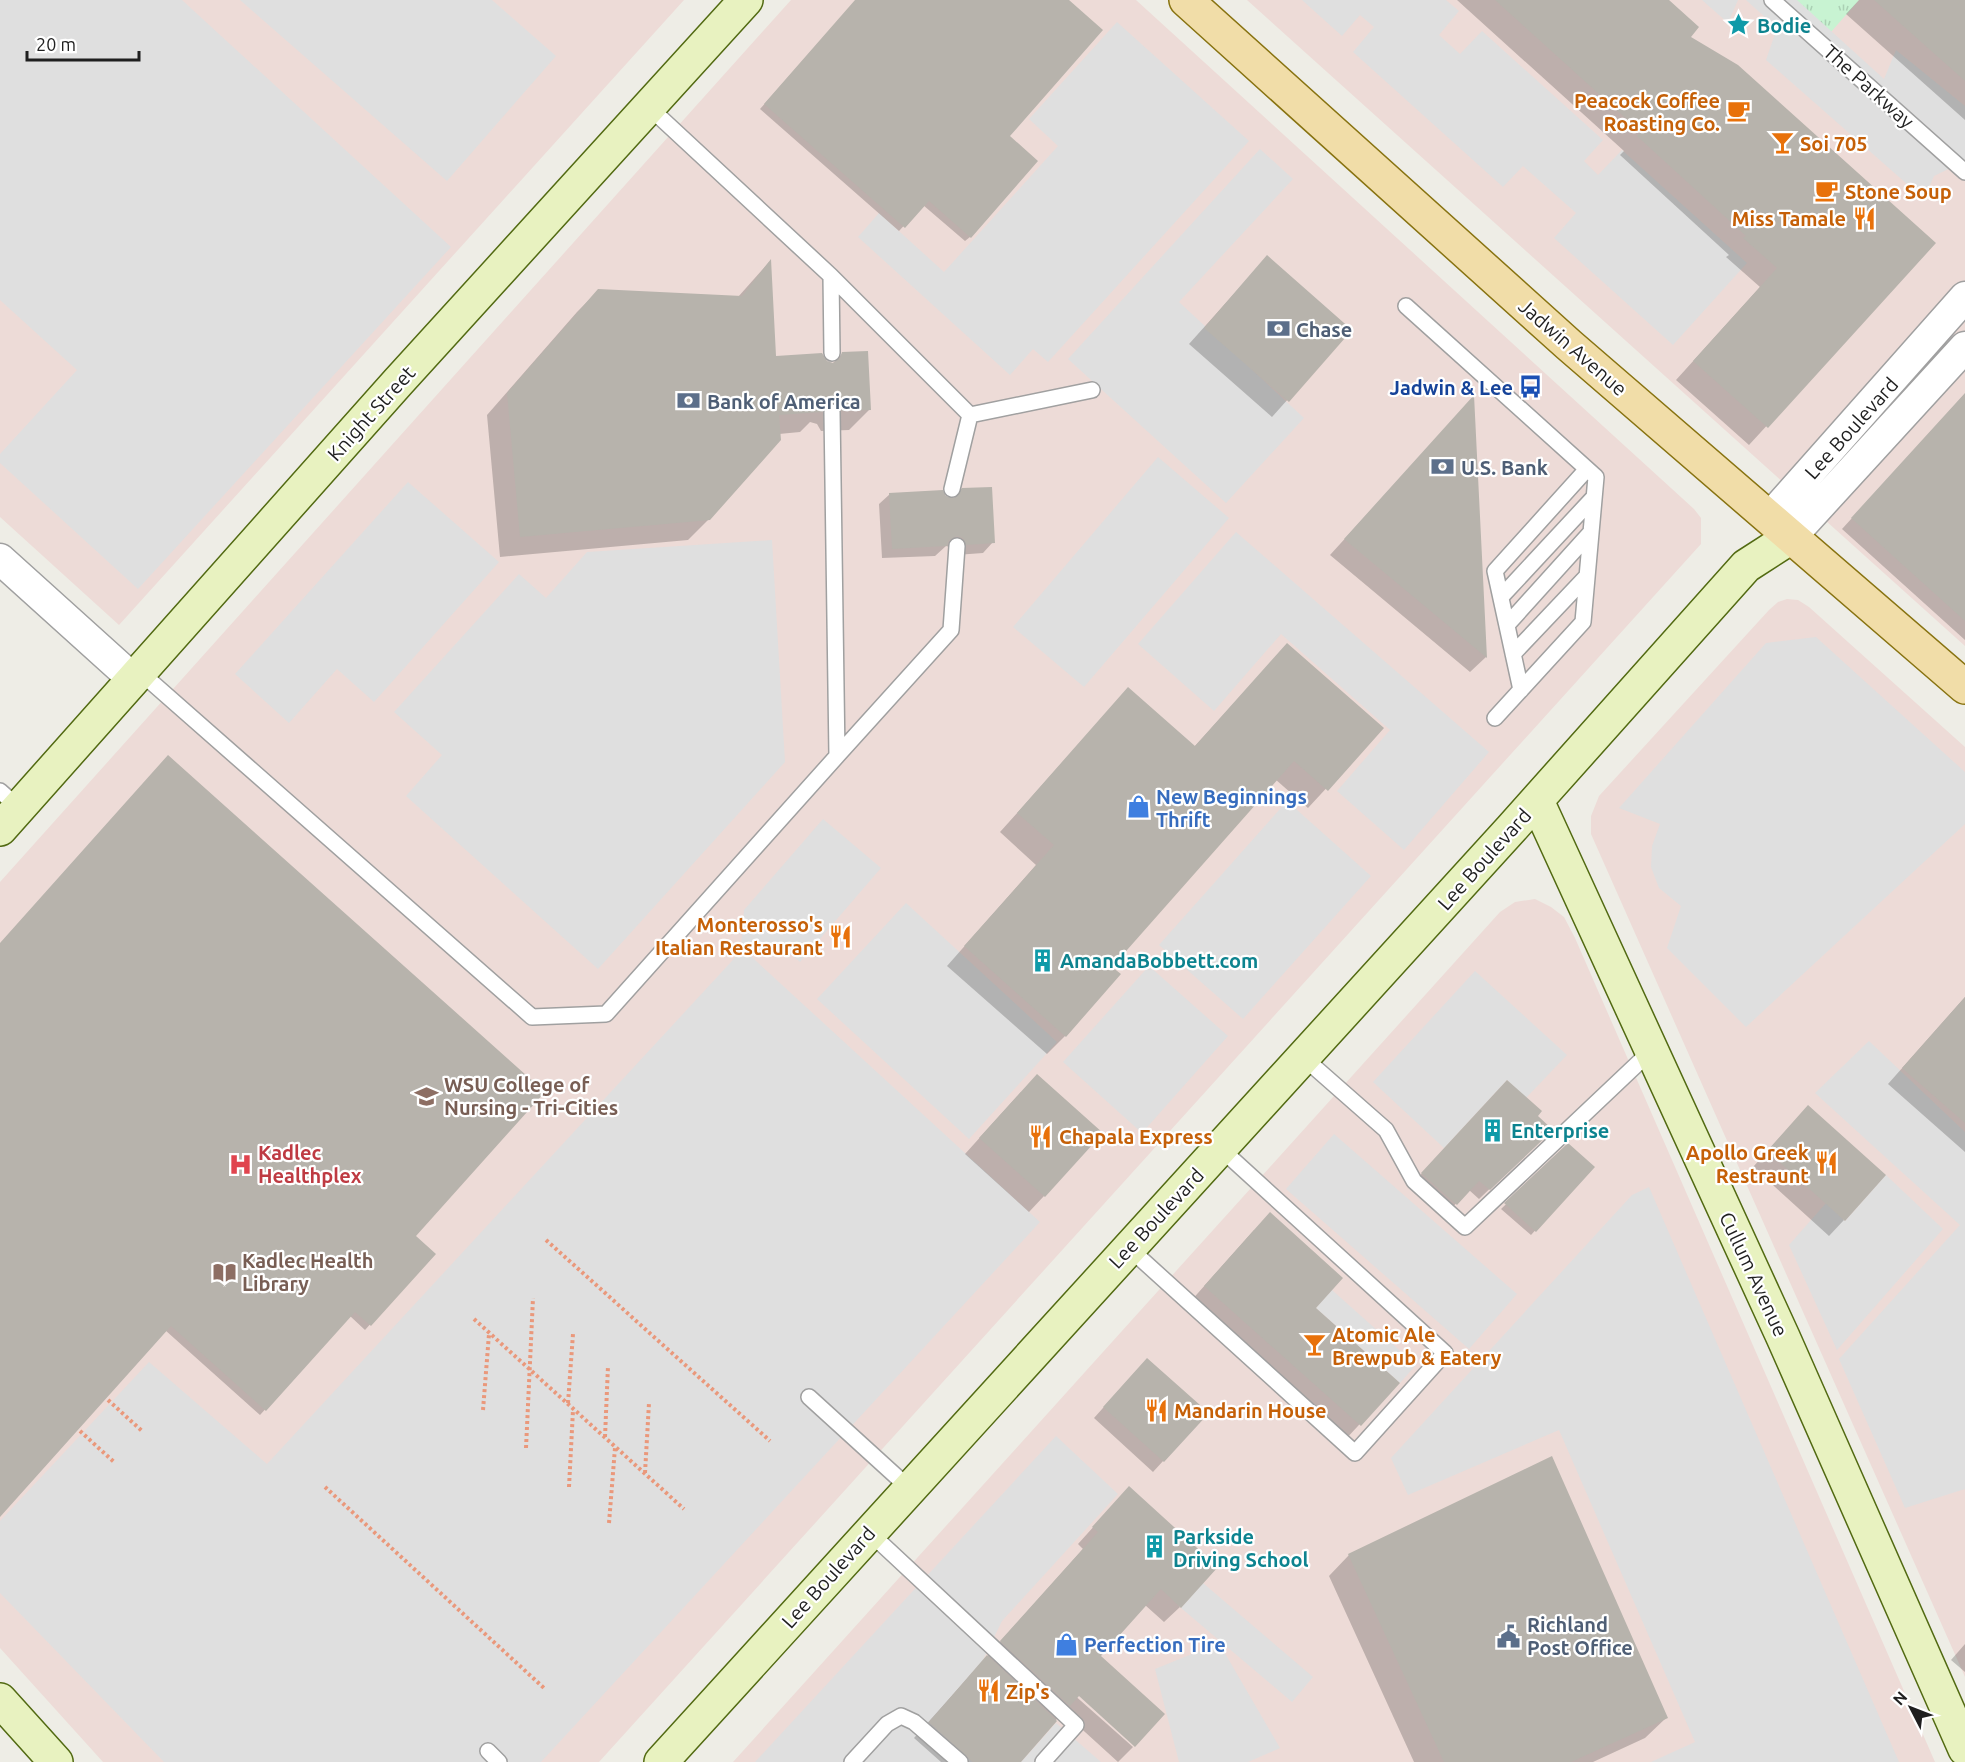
<svg xmlns="http://www.w3.org/2000/svg" width="1965" height="1762" viewBox="0 0 1965 1762" font-family="Ubuntu,sans-serif">
<defs>
<pattern id="park-tufts" width="24" height="20" patternUnits="userSpaceOnUse" patternTransform="scale(1.5)"><rect width="24" height="20" fill="#c8f3d2"/><path d="M3 7l-1-3M5 7V3M7 7l1-3M15 17l-1-3M17 17v-4M19 17l1-3" fill="none" stroke="#abd0b4"/></pattern>
</defs>
<rect width="100%" height="100%" fill="#eeede6"/>
<path fill="#eddbd7" d="M 0,0 L 684,0 L 119,625 L 0,517 Z
M 791,0 L 1136,0 L 1694,509 L 1701,518 L 1701,544 L 599,1762 L 103,1762 L 0,1648 L 0,882 Z
M 1247,0 L 1965,0 L 1965,646 Z
M 1787,599 L 1798,600 L 1809,607 L 1965,747 L 1965,1677 L 1591,834 L 1591,816 L 1599,796 L 1769,610 L 1778,602 Z
M 1535,899 L 1551,907 L 1564,917 L 1575,938 L 1935,1762 L 733,1762 L 1500,912 L 1515,902 Z"/>
<path fill="url(#park-tufts)" d="M 1795,0 L 1859,0 L 1831,32 Z"/>
<path fill="#dfdfdf" d="M 0,0 L 182,0 L 451,247 L 138,589 L 0,463 L 0,454 L 77,370 L 0,300 Z
M 240,0 L 492,0 L 556,56 L 447,181 Z
M 1302,0 L 1446,0 L 1459,11 L 1439,35 L 1460,54 L 1482,31 L 1603,140 L 1584,161 L 1598,175 L 1622,150 L 1747,263 L 1673,345 L 1554,238 L 1576,213 L 1523,166 L 1503,187 L 1353,52 L 1374,27 L 1360,15 L 1342,36 Z
M 1702,0 L 1738,0 L 1728,23 Z
M 1746,0 L 1797,0 L 1884,79 L 1896,50 L 1965,106 L 1965,161 L 1934,176 L 1924,199 L 1766,60 L 1777,28 Z
M 1117,22 L 1249,141 L 1048,362 L 1033,349 L 1010,375 L 858,237 L 879,213 L 944,272 L 1058,146 L 1029,119 Z
M 1260,149 L 1293,179 L 1179,302 L 1304,418 L 1226,503 L 1068,359 Z
M 1158,457 L 1229,518 L 1084,687 L 1013,627 Z
M 408,482 L 499,562 L 374,702 L 337,669 L 289,723 L 235,674 Z
M 1236,532 L 1489,752 L 1404,850 L 1337,791 L 1390,730 L 1281,634 L 1214,711 L 1138,644 Z
M 772,540 L 785,762 L 598,969 L 406,796 L 442,755 L 394,712 L 519,574 L 546,598 L 587,552 Z
M 1816,637 L 1965,772 L 1965,824 L 1746,1027 L 1667,948 L 1681,906 L 1659,888 L 1651,867 L 1652,846 L 1660,824 L 1619,808 L 1766,643 Z
M 1287,801 L 1371,876 L 1243,1019 L 1159,945 Z
M 823,819 L 881,868 L 800,962 L 781,946 L 778,948 L 741,945 L 744,910 Z
M 906,903 L 1057,1042 L 969,1139 L 817,999 Z
M 743,949 L 1040,1222 L 541,1762 L 164,1762 L 0,1593 L 0,1521 L 149,1362 L 267,1464 Z
M 1149,966 L 1228,1036 L 1142,1133 L 1063,1062 Z
M 1475,971 L 1567,1055 L 1526,1098 L 1507,1080 L 1444,1148 L 1373,1082 Z
M 1869,1041 L 1965,1132 L 1965,1489 L 1905,1508 L 1839,1359 L 1960,1225 L 1815,1093 Z
M 1334,1134 L 1517,1294 L 1469,1349 L 1286,1189 Z
M 1886,1175 L 1943,1229 L 1837,1350 L 1789,1245 L 1826,1203 L 1845,1221 Z
M 1649,1187 L 1899,1762 L 1651,1762 L 1695,1742 L 1559,1430 L 1408,1495 L 1391,1458 L 1632,1195 Z
M 1332,1290 L 1416,1365 L 1400,1383 L 1316,1308 Z
M 1056,1436 L 1118,1494 L 1002,1621 L 983,1660 L 929,1722 L 973,1762 L 755,1762 Z
M 1203,1583 L 1313,1677 L 1292,1702 L 1181,1608 Z
M 1219,1643 L 1280,1748 L 1248,1762 L 1179,1762 L 1155,1669 Z
M 1056,1723 L 1101,1762 L 1021,1762 Z"/>
<path fill="#0003" d="M 856,0 L 1067,0 L 1008,136 L 970,237 L 965,241 L 923,205 L 899,231 L 760,109 Z
M 1457,0 L 1666,0 L 1688,37 L 1934,243 L 1749,445 L 1676,380 L 1760,287 L 1726,257 L 1729,255 L 1620,155 L 1624,151 Z
M 1859,0 L 1965,0 L 1965,120 L 1846,14 Z
M 1267,257 L 1350,330 L 1272,417 L 1189,344 Z
M 769,262 L 774,357 L 832,364 L 842,354 L 870,409 L 849,430 L 821,431 L 817,424 L 810,422 L 800,432 L 779,434 L 709,519 L 688,540 L 500,557 L 487,415 L 577,312 L 598,291 L 738,297 Z
M 1965,394 L 1965,640 L 1842,529 Z
M 1472,399 L 1486,657 L 1470,672 L 1330,555 Z
M 890,494 L 945,498 L 993,542 L 983,553 L 956,555 L 953,548 L 946,546 L 935,556 L 882,558 L 879,504 Z
M 1287,645 L 1382,728 L 1308,808 L 1275,779 L 1110,967 L 1065,1036 L 1047,1054 L 947,966 L 1036,865 L 1000,832 L 1128,689 L 1194,747 Z
M 0,945 L 414,1236 L 433,1254 L 365,1330 L 350,1316 L 260,1415 L 165,1330 L 0,1515 Z
M 1965,997 L 1965,1152 L 1888,1084 Z
M 1021,1092 L 1044,1196 L 1029,1212 L 965,1154 Z
M 1497,1092 L 1536,1116 L 1541,1140 L 1479,1199 L 1469,1190 L 1446,1214 L 1412,1184 Z
M 1793,1123 L 1844,1220 L 1829,1236 L 1753,1167 Z
M 1568,1145 L 1593,1167 L 1531,1235 L 1501,1209 Z
M 1254,1230 L 1314,1308 L 1398,1383 L 1344,1441 L 1190,1302 Z
M 1137,1370 L 1207,1413 L 1153,1472 L 1094,1418 Z
M 1114,1504 L 1180,1607 L 1164,1622 L 1145,1605 L 1099,1656 L 1072,1693 L 1133,1747 L 1118,1762 L 1063,1712 L 1019,1762 L 941,1762 L 914,1738 L 1083,1549 L 1078,1544 Z
M 1349,1555 L 1666,1718 L 1645,1738 L 1593,1762 L 1414,1762 L 1329,1576 Z
M 1965,1644 L 1965,1672 L 1951,1660 Z"/>
<path fill="#b7b3ac" d="M 855,0 L 1069,0 L 1103,30 L 1010,136 L 1038,161 L 971,238 L 929,201 L 905,228 L 764,104 Z
M 1495,0 L 1669,0 L 1699,27 L 1691,37 L 1738,65 L 1936,243 L 1768,428 L 1693,361 L 1777,268 L 1743,238 L 1746,236 L 1637,136 L 1641,132 Z
M 1874,0 L 1965,0 L 1965,81 Z
M 1267,255 L 1352,330 L 1289,402 L 1204,328 Z
M 771,259 L 776,356 L 822,353 L 827,361 L 833,363 L 840,358 L 842,352 L 868,351 L 871,410 L 842,411 L 837,404 L 831,402 L 824,407 L 822,412 L 779,415 L 781,440 L 710,520 L 520,537 L 507,393 L 598,289 L 742,296 Z
M 1965,393 L 1965,621 L 1851,518 Z
M 1474,395 L 1487,658 L 1344,539 Z
M 992,487 L 995,543 L 966,545 L 963,538 L 957,536 L 949,540 L 947,546 L 892,549 L 889,493 L 943,490 L 946,496 L 954,498 L 962,488 Z
M 1287,643 L 1384,728 L 1328,791 L 1294,761 L 1112,967 L 1121,974 L 1066,1037 L 964,946 L 1054,845 L 1017,813 L 1128,687 L 1195,746 Z
M 168,755 L 545,1092 L 416,1236 L 436,1254 L 371,1326 L 355,1312 L 266,1411 L 171,1326 L 0,1517 L 0,943 Z
M 1965,997 L 1965,1123 L 1902,1068 Z
M 1037,1074 L 1103,1133 L 1045,1197 L 979,1138 Z
M 1507,1080 L 1542,1111 L 1538,1116 L 1553,1130 L 1490,1190 L 1479,1181 L 1457,1205 L 1421,1173 Z
M 1808,1105 L 1886,1175 L 1845,1221 L 1767,1151 Z
M 1568,1143 L 1595,1167 L 1536,1232 L 1504,1203 Z
M 1270,1212 L 1343,1278 L 1316,1308 L 1400,1383 L 1361,1426 L 1204,1286 Z
M 1147,1358 L 1209,1413 L 1164,1462 L 1103,1407 Z
M 1552,1456 L 1668,1718 L 1571,1762 L 1444,1762 L 1348,1554 Z
M 1129,1486 L 1218,1567 L 1181,1608 L 1161,1589 L 1101,1656 L 1165,1714 L 1135,1747 L 1079,1696 L 1070,1706 L 1000,1641 L 1098,1532 L 1092,1527 Z
M 987,1655 L 1057,1721 L 1021,1762 L 973,1762 L 929,1722 Z"/>
<g fill="none" stroke-linecap="round" stroke-linejoin="round">
<defs>
<path id="lane" d="M 1772,0 L 1965,172
M 649,107 L 831,276 L 832,353
M 831,276 L 970,415 L 952,489
M 1406,306 L 1596,477 L 1583,622 L 1495,718
M 970,415 L 1092,390
M 1501,597 L 1594,497
M 1507,625 L 1591,532
M 1513,654 L 1587,576
M 140,672 L 532,1017 L 606,1014 L 837,756 L 832,412
M 1521,690 L 1495,571 L 1587,469
M 837,756 L 951,630 L 957,546
M 0,791 L 19,808
M 1303,1057 L 1386,1130 L 1414,1181 L 1465,1227 L 1652,1050
M 1129,1248 L 1355,1453 L 1445,1353 L 1220,1148
M 809,1397 L 909,1488
M 869,1532 L 1076,1725 L 1043,1762
M 488,1751 L 499,1762
M 852,1762 L 887,1724 L 901,1716 L 914,1722 L 960,1762"/>
<path id="street" d="M 1769,518 L 1965,297
M 1791,537 L 1965,347
M 0,559 L 133,679"/>
<path id="secondary" d="M 1537,801 L 1783,1337 L 1965,1749
M 0,829 L 398,382 L 746,0
M 0,1700 L 56,1762
M 661,1762 L 1511,829 L 1746,566 L 1791,537"/>
<path id="primary" d="M 1186,0 L 1569,345 L 1965,687"/>
</defs>
<use href="#lane" stroke="#a0a0a0" stroke-width="18"/>
<use href="#street" stroke="#a0a0a0" stroke-width="33"/>
<use href="#secondary" stroke="#526a12" stroke-width="36"/>
<use href="#primary" stroke="#887311" stroke-width="36"/>
<path stroke="#ea987b" stroke-width="4" stroke-dasharray="3 3" stroke-linecap="butt" d="M 546,1240 L 770,1441
M 474,1319 L 684,1509
M 108,1400 L 142,1431
M 568,1403 L 573,1334
M 483,1410 L 489,1334
M 80,1431 L 114,1462
M 605,1437 L 608,1366
M 526,1448 L 533,1298
M 645,1473 L 649,1403
M 325,1487 L 545,1689
M 569,1487 L 573,1410
M 609,1523 L 615,1448"/>
<use href="#lane" stroke="#fff" stroke-width="15"/>
<use href="#street" stroke="#fff" stroke-width="30"/>
<use href="#secondary" stroke="#e8f2c0" stroke-width="33"/>
<use href="#primary" stroke="#f1dda8" stroke-width="33"/>
</g>
<defs>
<symbol id="sight-bare" viewBox="-9 -9 18 18"><path d="M0-6L1.8-2.2L6-1.7L2.9 1.2L3.7 5.4L0 3.3L-3.7 5.4L-2.9 1.2L-6-1.7L-1.8-2.2Z" fill="#0f9aa8" stroke="#fff" stroke-width="2.5" paint-order="stroke"/></symbol>
<symbol id="cafe-bare" viewBox="-9 -9 18 18"><path d="M-5.5-4.5H6V0H3Q3 3.5 0 3.5H-2.5Q-5.5 3.5-5.5 0ZM3-3.2v2h1.7v-2ZM-6 4.5H4V6H-6Z" fill="#e8710a" stroke="#fff" stroke-width="2.5" paint-order="stroke"/></symbol>
<symbol id="bar-bare" viewBox="-9 -9 18 18"><path d="M-6-5H6L.8 .8V4.5H3.5V6h-7V4.5H-.8V.8Z" fill="#e8710a" stroke="#fff" stroke-width="2.5" paint-order="stroke"/></symbol>
<symbol id="restaurant-bare" viewBox="-9 -9 18 18"><path d="M-5-6h1v4h1v-4h1v4h1v-4h1v5L-1.5 .5V6h-2V.5L-5-1ZM5-6V6H3V1.5H1.5Q1.5-4 5-6Z" fill="#e8710a" stroke="#fff" stroke-width="2.5" paint-order="stroke"/></symbol>
<symbol id="bank-bare" viewBox="-9 -9 18 18"><path d="M-6-4H6V4H-6ZM0-2.3a2.3 2.3 0 1 0 0 4.6a2.3 2.3 0 1 0 0-4.6Z" fill="#5c6f8a" stroke="#fff" stroke-width="2.5" paint-order="stroke"/></symbol>
<symbol id="bus-bare" viewBox="-9 -9 18 18"><path d="M-5-6H5V4H4V6H2V4H-2V6H-4V4H-5ZM-3.5-4V0h7V-4ZM-3.5 1.2v1.5H-2V1.2ZM2 1.2v1.5H3.5V1.2Z" fill="#1a4fb4" stroke="#fff" stroke-width="2.5" paint-order="stroke"/></symbol>
<symbol id="shop-bare" viewBox="-9 -9 18 18"><path d="M-5-2.5h2.3a2.7 3.5 0 0 1 5.4 0H5L5.5 6h-11ZM-1.5-2.5h3a1.5 2.3 0 0 0-3 0Z" fill="#3f7fe0" stroke="#fff" stroke-width="2.5" paint-order="stroke"/></symbol>
<symbol id="building-bare" viewBox="-9 -9 18 18"><path d="M-4-6H4V6H1V3H-1V6H-4ZM-2.5-4.3h1.7v1.8h-1.7ZM.8-4.3h1.7v1.8H.8ZM-2.5-1h1.7V.8h-1.7ZM.8-1h1.7V.8H.8Z" fill="#0f9aa8" stroke="#fff" stroke-width="2.5" paint-order="stroke"/></symbol>
<symbol id="university-bare" viewBox="-9 -9 18 18"><path d="M0-5L7-2L0 1L-7-2ZM-4 1L0 2.5L4 1V4Q0 6-4 4Z" fill="#8d6e63" stroke="#fff" stroke-width="2.5" paint-order="stroke"/></symbol>
<symbol id="hospital-bare" viewBox="-9 -9 18 18"><path d="M-5-5h3v3.5h4V-5h3V5h-3V1.5h-4V5h-3Z" fill="#e0444e" stroke="#fff" stroke-width="2.5" paint-order="stroke"/></symbol>
<symbol id="library-bare" viewBox="-9 -9 18 18"><path d="M-6-4Q-3-5.5-.7-3.5V5Q-3 3-6 4ZM6-4Q3-5.5 .7-3.5V5Q3 3 6 4Z" fill="#8d6e63" stroke="#fff" stroke-width="2.5" paint-order="stroke"/></symbol>
<symbol id="civic-bare" viewBox="-9 -9 18 18"><path d="M-.6-6.5H3V-4.5H.6V-3L4-1V1h2V6H-6V1h2V-1L-.6-3ZM-1.2 2.5V6h2.4V2.5Z" fill="#5c6f8a" stroke="#fff" stroke-width="2.5" paint-order="stroke"/></symbol>
</defs>
<g fill-rule="evenodd">
<use href="#sight-bare" x="1722" y="8" width="33" height="33"/>
<use href="#cafe-bare" x="1722" y="94" width="33" height="33"/>
<use href="#bar-bare" x="1766" y="126" width="33" height="33"/>
<use href="#cafe-bare" x="1810" y="174" width="33" height="33"/>
<use href="#restaurant-bare" x="1848" y="202" width="33" height="33"/>
<use href="#bank-bare" x="1262" y="312" width="33" height="33"/>
<use href="#bus-bare" x="1514" y="370" width="33" height="33"/>
<use href="#bank-bare" x="672" y="384" width="33" height="33"/>
<use href="#bank-bare" x="1426" y="450" width="33" height="33"/>
<use href="#shop-bare" x="1122" y="790" width="33" height="33"/>
<use href="#restaurant-bare" x="824" y="920" width="33" height="33"/>
<use href="#building-bare" x="1026" y="944" width="33" height="33"/>
<use href="#university-bare" x="410" y="1080" width="33" height="33"/>
<use href="#building-bare" x="1476" y="1114" width="33" height="33"/>
<use href="#restaurant-bare" x="1024" y="1120" width="33" height="33"/>
<use href="#restaurant-bare" x="1810" y="1146" width="33" height="33"/>
<use href="#hospital-bare" x="224" y="1148" width="33" height="33"/>
<use href="#library-bare" x="208" y="1256" width="33" height="33"/>
<use href="#bar-bare" x="1298" y="1328" width="33" height="33"/>
<use href="#restaurant-bare" x="1140" y="1394" width="33" height="33"/>
<use href="#building-bare" x="1138" y="1530" width="33" height="33"/>
<use href="#civic-bare" x="1492" y="1620" width="33" height="33"/>
<use href="#shop-bare" x="1050" y="1628" width="33" height="33"/>
<use href="#restaurant-bare" x="972" y="1674" width="33" height="33"/>
</g>
<g text-anchor="middle" dominant-baseline="central" stroke-width="4.5" stroke-linejoin="round" paint-order="stroke">
<g font-size="20" font-weight="bold" fill="#0d838f" stroke="#fff" text-anchor="start">
<text x="1757" y="25">Bodie</text>
<text x="1060" y="960">AmandaBobbett.com</text>
<text x="1511" y="1130">Enterprise</text>
<text x="1173" y="1536">Parkside<tspan x="1173" dy="23">Driving School</tspan></text>
</g>
<g font-size="20" fill="#1f1f1f" stroke="#fff">
<text transform="translate(1869 86) rotate(42)">The Parkway</text>
<text transform="translate(1573 347) rotate(41)">Jadwin Avenue</text>
<text transform="translate(371 413) rotate(-48)">Knight Street</text>
<text transform="translate(1851 428) rotate(-48)">Lee Boulevard</text>
<text transform="translate(1484 859) rotate(-48)">Lee Boulevard</text>
<text transform="translate(1156 1218) rotate(-47)">Lee Boulevard</text>
<text transform="translate(1754 1274) rotate(65)">Cullum Avenue</text>
<text transform="translate(828 1577) rotate(-48)">Lee Boulevard</text>
</g>
<g font-size="20" font-weight="bold" fill="#c56008" stroke="#fff" text-anchor="start">
<text x="1720" y="100" text-anchor="end">Peacock Coffee<tspan x="1720" dy="23">Roasting Co.</tspan></text>
<text x="1800" y="143">Soi 705</text>
<text x="1845" y="191">Stone Soup</text>
<text x="1846" y="218" text-anchor="end">Miss Tamale</text>
<text x="823" y="924" text-anchor="end">Monterosso's<tspan x="823" dy="23">Italian Restaurant</tspan></text>
<text x="1059" y="1136">Chapala Express</text>
<text x="1809" y="1152" text-anchor="end">Apollo Greek<tspan x="1809" dy="23">Restraunt</tspan></text>
<text x="1332" y="1334">Atomic Ale<tspan x="1332" dy="23">Brewpub &amp; Eatery</tspan></text>
<text x="1174" y="1410">Mandarin House</text>
<text x="1006" y="1691">Zip's</text>
</g>
<g font-size="20" font-weight="bold" fill="#4e5e75" stroke="#fff" text-anchor="start">
<text x="1296" y="329">Chase</text>
<text x="707" y="401">Bank of America</text>
<text x="1461" y="467">U.S. Bank</text>
<text x="1527" y="1624">Richland<tspan x="1527" dy="23">Post Office</tspan></text>
</g>
<g font-size="20" font-weight="bold" fill="#164399" stroke="#fff" text-anchor="end">
<text x="1513" y="387">Jadwin &amp; Lee</text>
</g>
<g font-size="20" font-weight="bold" fill="#366cbe" stroke="#fff" text-anchor="start">
<text x="1156" y="796">New Beginnings<tspan x="1156" dy="23">Thrift</tspan></text>
<text x="1084" y="1644">Perfection Tire</text>
</g>
<g font-size="20" font-weight="bold" fill="#785e54" stroke="#fff" text-anchor="start">
<text x="444" y="1084">WSU College of<tspan x="444" dy="23">Nursing - Tri-Cities</tspan></text>
<text x="242" y="1260">Kadlec Health<tspan x="242" dy="23">Library</tspan></text>
</g>
<g font-size="20" font-weight="bold" fill="#be3a42" stroke="#fff" text-anchor="start">
<text x="258" y="1152">Kadlec<tspan x="258" dy="23">Healthplex</tspan></text>
</g>
</g>
<g transform="translate(1911 1708) rotate(312)" stroke="#ffffff" stroke-width="4.5" paint-order="stroke">
<path d="M0-4.5L10 22L0 15L-10 22Z" fill="#1f1f1f"/>
<text y="-9" font-size="16" font-weight="bold" text-anchor="middle" fill="#1f1f1f">N</text>
</g>
<path d="M27 51v9h112v-9" fill="none" stroke="#1f1f1f" stroke-width="3"/>
<text x="36" y="51" font-size="18" fill="#1f1f1f" stroke="#ffffff" stroke-width="4.5" paint-order="stroke">20 m</text>
</svg>
